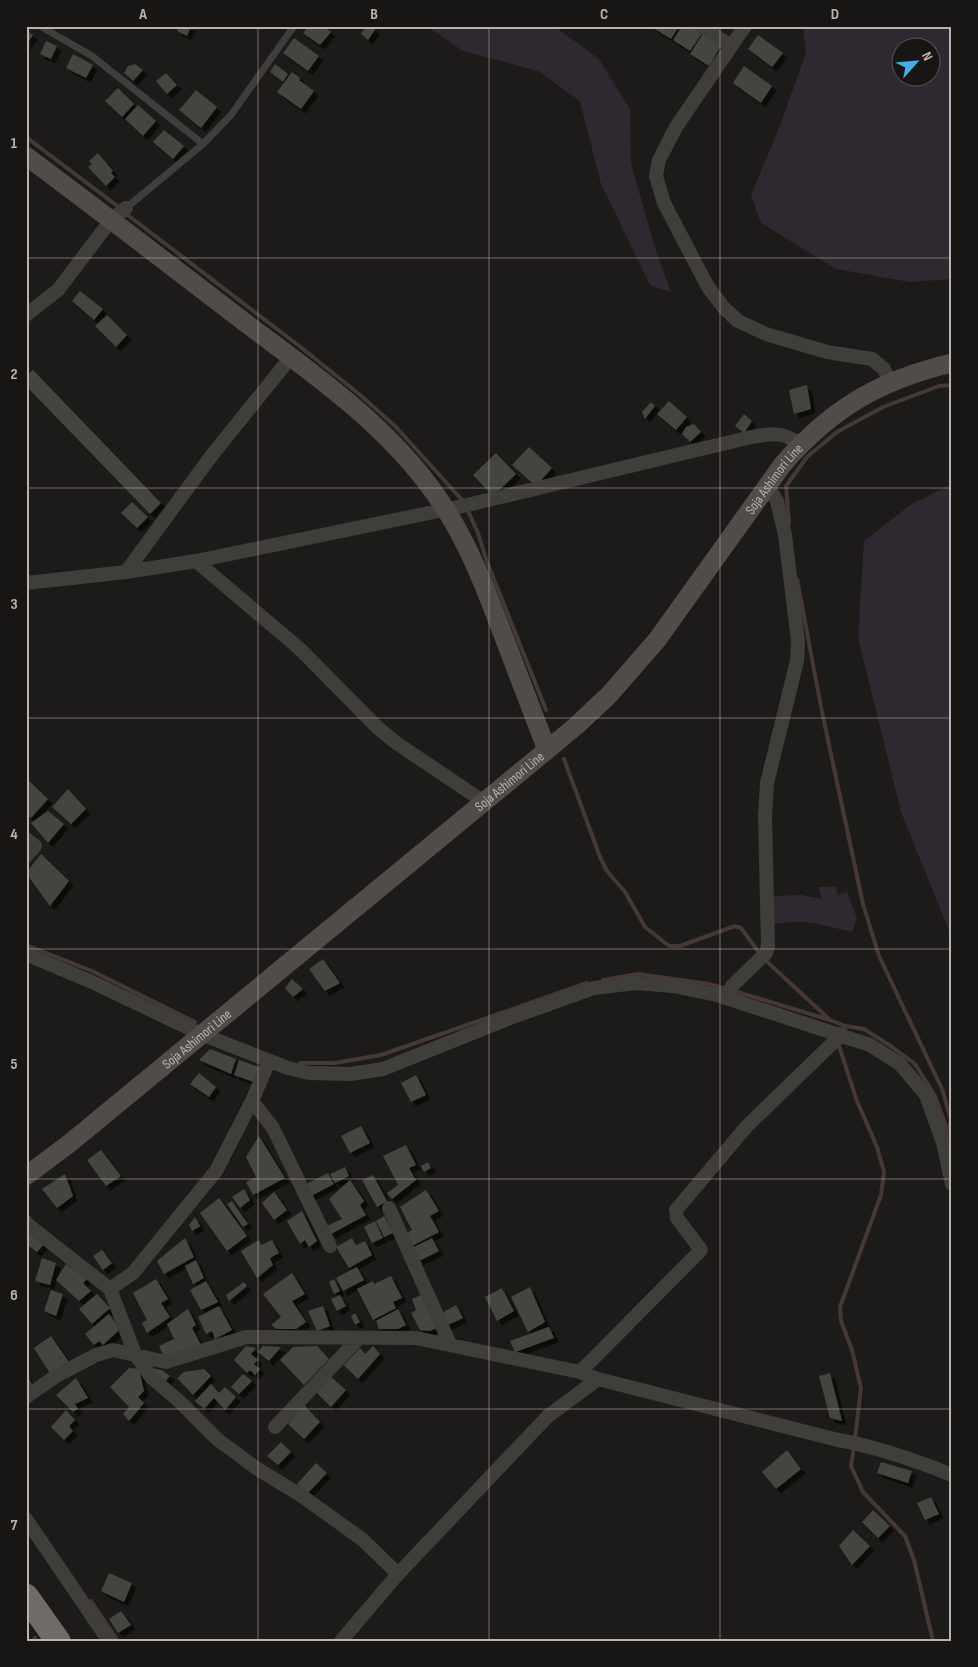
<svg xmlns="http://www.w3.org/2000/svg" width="978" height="1667" viewBox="0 0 978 1667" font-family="'Sofia Sans Condensed',sans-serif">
<defs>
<filter id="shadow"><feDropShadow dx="4.5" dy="4.5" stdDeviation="0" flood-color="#0009"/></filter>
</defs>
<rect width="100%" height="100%" fill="#1c1b1a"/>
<path fill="#2f2830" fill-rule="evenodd" d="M 426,26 L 554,26 L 599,59 L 630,109 L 631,164 L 656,251 L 671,292 L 650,285 L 601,184 L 580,101 L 538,71 L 463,51 Z
M 803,26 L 952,26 L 952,279 L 910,282 L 836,269 L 761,223 L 751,195 L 779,128 L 806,53 ZM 900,48 L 930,48 L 930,78 L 900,78 Z
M 952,484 L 952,938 L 901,812 L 858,638 L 864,541 L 910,505 Z
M 819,887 L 836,887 L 838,895 L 847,892 L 857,918 L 852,932 C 821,925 804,918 772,925 L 771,896 L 801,895 L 821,899 Z"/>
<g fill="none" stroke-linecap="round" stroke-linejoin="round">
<path stroke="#463835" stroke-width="4" d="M 26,137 L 120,208
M 125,213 L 298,345 L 359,394 L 395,426 L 464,502 L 478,533 L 487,562 L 546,710
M 789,523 L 786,486 L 807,457 L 837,432 L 883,407 L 939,386 L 952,385
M 797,579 L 822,712 L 863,904 L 879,956 L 942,1089 L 951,1120 L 948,1132
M 564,759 L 600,857 L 607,871 L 625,892 L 645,927 L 669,946 L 680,946 L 735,926 L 741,928 L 760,954
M 26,945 L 92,971 L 195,1022
M 764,959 L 829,1019
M 603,980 L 638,974 L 709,984 L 727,989
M 734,991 L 830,1020 L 845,1026 L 864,1029 L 892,1047 L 915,1064 L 935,1096 L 948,1132 L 952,1148
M 839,1046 L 857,1101 L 877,1147 L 884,1172 L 881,1195 L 840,1307 L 841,1321 L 852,1350 L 861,1388 L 855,1439
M 300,1063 L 335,1063 L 381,1055 L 587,983
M 854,1446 L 851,1466 L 863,1492 L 905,1536 L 914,1560 L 933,1641
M 89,1602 L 91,1601 L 118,1641
M 33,1641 L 35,1638"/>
</g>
<path fill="#454441" filter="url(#shadow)" d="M 179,26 L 191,26 L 187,36 L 177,31 Z
M 309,26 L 324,26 L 331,32 L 320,45 L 303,33 Z
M 362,26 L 372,26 L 375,30 L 368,40 L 361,34 L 364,29 Z
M 650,26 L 679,26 L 671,39 Z
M 682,26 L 692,26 L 702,33 L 690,51 L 673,40 Z
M 26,30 L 33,35 L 26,46 Z
M 702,35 L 721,46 L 709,66 L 690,54 Z
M 758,35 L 783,53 L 772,67 L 748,49 Z
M 294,38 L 319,56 L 308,71 L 283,53 Z
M 46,41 L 57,46 L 51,59 L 40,54 Z
M 73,54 L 93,65 L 86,78 L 66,68 Z
M 135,64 L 143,70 L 133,81 L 124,73 L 128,66 Z
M 275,64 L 288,74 L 283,82 L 270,72 Z
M 744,66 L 772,86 L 761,103 L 733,83 Z
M 292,72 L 300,78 L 299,80 L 314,91 L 301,109 L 277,92 Z
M 166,73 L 177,85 L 167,94 L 156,81 Z
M 118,88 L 134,104 L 122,117 L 105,101 Z
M 196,90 L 217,107 L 201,128 L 179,110 Z
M 138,105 L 156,121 L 143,136 L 125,119 Z
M 164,130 L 184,146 L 173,159 L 153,142 Z
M 98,153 L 113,171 L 111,173 L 115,177 L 106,186 L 88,167 L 92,164 L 89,161 Z
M 80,291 L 103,309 L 94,320 L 72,301 Z
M 107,315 L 127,335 L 116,347 L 95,326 Z
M 33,370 L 161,503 L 150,514 L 26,386 L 26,376 Z
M 807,385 L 811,409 L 794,414 L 789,390 Z
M 669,401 L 687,417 L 676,430 L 657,414 Z
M 651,402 L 655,406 L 645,419 L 642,412 Z
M 744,414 L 752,421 L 744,433 L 735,426 Z
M 694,424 L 701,432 L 690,442 L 682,434 L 686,427 Z
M 529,447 L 552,468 L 536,486 L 512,465 Z
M 496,453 L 516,474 L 493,496 L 473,475 Z
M 132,502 L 148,517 L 137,528 L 121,513 Z
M 26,778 L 48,799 L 31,818 L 27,815 L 28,807 L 26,805 Z
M 68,789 L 86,809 L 71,824 L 52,807 Z
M 48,811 L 64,824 L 48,843 L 31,823 Z
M 41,854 L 69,881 L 50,906 L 26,873 Z
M 323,959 L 340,983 L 325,991 L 309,969 Z
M 292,979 L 303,989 L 293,997 L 285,988 Z
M 210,1049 L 236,1059 L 231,1074 L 199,1060 Z
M 239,1060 L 259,1067 L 254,1082 L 234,1075 Z
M 199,1073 L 216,1087 L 209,1097 L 190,1084 Z
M 416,1075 L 426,1095 L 411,1102 L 401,1083 Z
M 361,1126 L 370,1143 L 350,1153 L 341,1136 Z
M 259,1136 L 285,1178 L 253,1195 L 246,1182 L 256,1177 L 246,1157 Z
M 406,1145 L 416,1165 L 409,1168 L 416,1180 L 392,1199 L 387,1193 L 398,1185 L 383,1156 Z
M 101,1150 L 121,1176 L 106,1186 L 87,1160 Z
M 428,1162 L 431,1168 L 424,1172 L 421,1166 Z
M 345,1167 L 349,1176 L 335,1183 L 330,1174 Z
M 328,1173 L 334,1184 L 305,1199 L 300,1187 Z
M 65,1174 L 73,1196 L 57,1208 L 42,1189 Z
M 373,1175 L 387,1201 L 377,1207 L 362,1180 Z
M 350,1180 L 364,1201 L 360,1205 L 366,1215 L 331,1234 L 327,1226 L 342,1219 L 329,1199 Z
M 244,1189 L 250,1200 L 240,1208 L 232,1197 Z
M 426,1190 L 439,1211 L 430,1216 L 439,1232 L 412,1246 L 406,1234 L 412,1230 L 400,1207 Z
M 274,1192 L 287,1210 L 274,1220 L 262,1203 Z
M 219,1198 L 247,1236 L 227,1251 L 200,1213 Z
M 232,1201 L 248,1224 L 243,1227 L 227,1204 Z
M 302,1211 L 317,1241 L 309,1247 L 305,1240 L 300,1244 L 287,1221 Z
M 384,1216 L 393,1233 L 384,1237 L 376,1221 Z
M 195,1217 L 200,1226 L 192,1231 L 189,1225 Z
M 375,1221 L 383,1238 L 372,1243 L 364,1227 Z
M 28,1229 L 44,1244 L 37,1252 L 26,1244 L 26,1232 Z
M 185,1238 L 194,1257 L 164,1274 L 157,1261 Z
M 352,1238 L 356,1245 L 365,1241 L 372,1255 L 349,1268 L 336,1247 Z
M 432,1238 L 439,1251 L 419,1261 L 412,1248 Z
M 259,1240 L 261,1245 L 272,1240 L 279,1253 L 270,1258 L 273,1265 L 257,1278 L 241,1251 Z
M 102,1250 L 112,1263 L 103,1270 L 93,1256 Z
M 42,1258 L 56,1263 L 50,1285 L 35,1281 Z
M 196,1260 L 204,1278 L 193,1284 L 185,1266 Z
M 66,1264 L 87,1279 L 83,1283 L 91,1291 L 79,1301 L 56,1280 Z
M 357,1267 L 364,1280 L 343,1291 L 336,1278 Z
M 292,1273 L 305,1294 L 292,1301 L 306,1322 L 296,1329 L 277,1329 L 271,1325 L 281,1317 L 263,1294 Z
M 391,1276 L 402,1298 L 393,1302 L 396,1308 L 373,1320 L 357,1289 L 373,1281 L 374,1284 Z
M 156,1279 L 168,1299 L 161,1303 L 170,1317 L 147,1333 L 142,1323 L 147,1320 L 133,1293 Z
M 334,1279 L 340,1291 L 334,1294 L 329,1282 Z
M 206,1281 L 218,1302 L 201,1310 L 190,1290 Z
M 244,1282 L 247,1286 L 229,1301 L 226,1295 Z
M 530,1287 L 545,1322 L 528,1332 L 511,1297 Z
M 502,1288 L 514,1311 L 497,1321 L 485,1297 Z
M 51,1290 L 63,1294 L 56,1316 L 44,1311 Z
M 97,1294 L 110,1308 L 92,1324 L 79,1309 Z
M 340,1295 L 346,1306 L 337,1311 L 331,1299 Z
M 421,1295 L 437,1328 L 430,1331 L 420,1330 L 411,1313 L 416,1310 L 412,1299 Z
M 456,1305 L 463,1318 L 446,1326 L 440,1314 Z
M 219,1306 L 232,1330 L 215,1339 L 212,1331 L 206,1334 L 198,1317 Z
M 323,1306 L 330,1326 L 317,1331 L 308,1311 Z
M 188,1309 L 196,1325 L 192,1328 L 201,1345 L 164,1357 L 159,1346 L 174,1339 L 167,1324 Z
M 398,1309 L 406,1325 L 398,1329 L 379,1329 L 376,1321 Z
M 355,1313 L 360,1322 L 355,1325 L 351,1316 Z
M 109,1314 L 120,1329 L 103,1345 L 99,1341 L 94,1345 L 85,1334 Z
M 549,1327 L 554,1338 L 515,1352 L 510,1341 Z
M 51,1336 L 69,1362 L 51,1375 L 34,1348 Z
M 246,1346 L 256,1348 L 251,1354 L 258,1360 L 254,1364 L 260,1369 L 255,1375 L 250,1370 L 247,1373 L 234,1360 Z
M 263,1346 L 281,1347 L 269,1361 L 258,1352 Z
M 317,1346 L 329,1359 L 304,1385 L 280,1360 L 293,1347 Z
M 373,1346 L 380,1354 L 358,1379 L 344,1365 L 360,1348 L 365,1354 Z
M 129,1368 L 139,1369 L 144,1391 L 138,1397 L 144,1403 L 129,1421 L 123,1414 L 129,1407 L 110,1387 Z
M 151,1368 L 162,1370 L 170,1376 L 164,1383 Z
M 204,1369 L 211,1376 L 193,1395 L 177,1378 L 184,1372 Z
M 830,1373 L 842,1421 L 830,1418 L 819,1376 Z
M 26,1374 L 33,1386 L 26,1390 Z
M 243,1374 L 252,1381 L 239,1394 L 231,1387 Z
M 331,1377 L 346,1390 L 331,1407 L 317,1393 Z
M 76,1378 L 88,1398 L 75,1404 L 78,1409 L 73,1412 L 56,1395 Z
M 211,1384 L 219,1393 L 225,1387 L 236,1397 L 225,1410 L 214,1398 L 204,1409 L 195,1401 Z
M 304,1405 L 320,1422 L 304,1439 L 288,1424 Z
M 66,1410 L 75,1420 L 69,1426 L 73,1431 L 64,1440 L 51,1427 Z
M 281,1442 L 291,1452 L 278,1465 L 267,1456 Z
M 787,1450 L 801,1469 L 776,1489 L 762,1472 Z
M 881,1462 L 912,1471 L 908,1483 L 877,1473 Z
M 316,1463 L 327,1473 L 307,1494 L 297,1484 Z
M 931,1497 L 939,1514 L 925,1520 L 917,1503 Z
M 873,1510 L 890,1526 L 878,1538 L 862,1522 Z
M 853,1530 L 870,1546 L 852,1565 L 839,1546 Z
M 109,1573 L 132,1583 L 124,1602 L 101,1591 Z
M 121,1611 L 131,1625 L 118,1633 L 109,1619 Z"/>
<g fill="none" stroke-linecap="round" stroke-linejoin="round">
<path stroke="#403e3b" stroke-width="7" d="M 40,26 L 92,56 L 203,144
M 126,208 L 203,144 L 231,115 L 294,26"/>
<path stroke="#403e3b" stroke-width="14" d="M 701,26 L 731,46
M 745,26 L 676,127 L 659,160 L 656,176 L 664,203 L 708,287 L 724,308 L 738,321 L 766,334 L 827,352 L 872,359 L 884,369 L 890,382
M 26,315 L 58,290 L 111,220 L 126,208
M 196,561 L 300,649 L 378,728 L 395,742 L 484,802
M 126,572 L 212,455 L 291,357
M 26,583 L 126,572 L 196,561 L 463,506 L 747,438 C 769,434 781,430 800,444
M 26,839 L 35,846 L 26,856
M 26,954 L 92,982 L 201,1034 L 288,1068 L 309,1073 L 351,1074 L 383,1069 L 510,1018 L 594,988 L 636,983 L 673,986 L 717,995 L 870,1045 L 900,1064 L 926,1095 L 943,1143 L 952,1184
M 727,998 L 732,986 L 766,953 L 768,946 L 765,816 L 767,783 L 797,661 L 798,641 L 785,535 L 777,501 L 767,485
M 252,1101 L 273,1128 L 330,1246
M 389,1208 L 450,1344
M 26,1222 L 27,1224 L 110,1289 L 135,1354 L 151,1377 L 180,1402 L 217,1439 L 256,1468 L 302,1496 L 363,1540 L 398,1574
M 110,1289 L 133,1273 L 216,1171 L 252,1101 L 269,1061
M 580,1372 L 701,1250 L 677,1218 L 676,1210 L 747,1126 L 842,1034
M 26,1397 L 56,1376 L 96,1355 L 113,1350 L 166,1362 L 246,1337 L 416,1338 L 580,1372 L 598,1379 L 838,1440 C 877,1447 915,1460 952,1475
M 275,1427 L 359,1338
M 26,1519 L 109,1641
M 341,1641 L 398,1574 L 548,1416 L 598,1379"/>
<g stroke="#504c49" stroke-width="19">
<path d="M 26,156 C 100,211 174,268 247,324 C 320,379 396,431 446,510 C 470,548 486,590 502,632 C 517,671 532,711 547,750"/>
<path id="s1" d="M 26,1176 L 70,1143 L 547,750 L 576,726 L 609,695 L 657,640 L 783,464 C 832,408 880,380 952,363"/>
</g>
<path stroke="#716b67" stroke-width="25" d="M 26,1596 L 58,1641"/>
</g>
<path fill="none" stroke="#bab2ad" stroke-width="1" stroke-opacity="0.55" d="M 258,26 L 258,1641M 489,26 L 489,1641M 720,26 L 720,1641M 26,258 L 952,258M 26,488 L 952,488M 26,718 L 952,718M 26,949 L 952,949M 26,1179 L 952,1179M 26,1409 L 952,1409"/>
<g text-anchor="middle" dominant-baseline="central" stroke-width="4" stroke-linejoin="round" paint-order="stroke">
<g font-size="14" fill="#bab2ad" stroke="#171614">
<text stroke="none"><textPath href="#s1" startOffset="1028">Soja Ashimori Line</textPath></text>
<text stroke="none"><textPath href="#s1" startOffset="624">Soja Ashimori Line</textPath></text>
<text stroke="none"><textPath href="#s1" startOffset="219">Soja Ashimori Line</textPath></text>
</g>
</g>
<rect width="978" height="1667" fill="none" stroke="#171614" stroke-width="55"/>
<g transform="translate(916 62) rotate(63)"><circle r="24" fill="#171614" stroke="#585451"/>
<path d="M0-4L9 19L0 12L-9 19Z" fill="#47ade6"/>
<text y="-8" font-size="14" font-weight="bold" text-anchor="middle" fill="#bab2ad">N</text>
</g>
<rect x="28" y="28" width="922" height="1612" fill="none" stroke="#bab2ad" stroke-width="2"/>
<g font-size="16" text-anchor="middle" font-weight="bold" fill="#bab2ad">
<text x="143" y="19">A</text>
<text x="374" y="19">B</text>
<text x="604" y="19">C</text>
<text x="835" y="19">D</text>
<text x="14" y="148">1</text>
<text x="14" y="379">2</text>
<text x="14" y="609">3</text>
<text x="14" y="839">4</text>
<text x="14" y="1069">5</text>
<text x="14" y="1300">6</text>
<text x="14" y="1530">7</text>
</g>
</svg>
